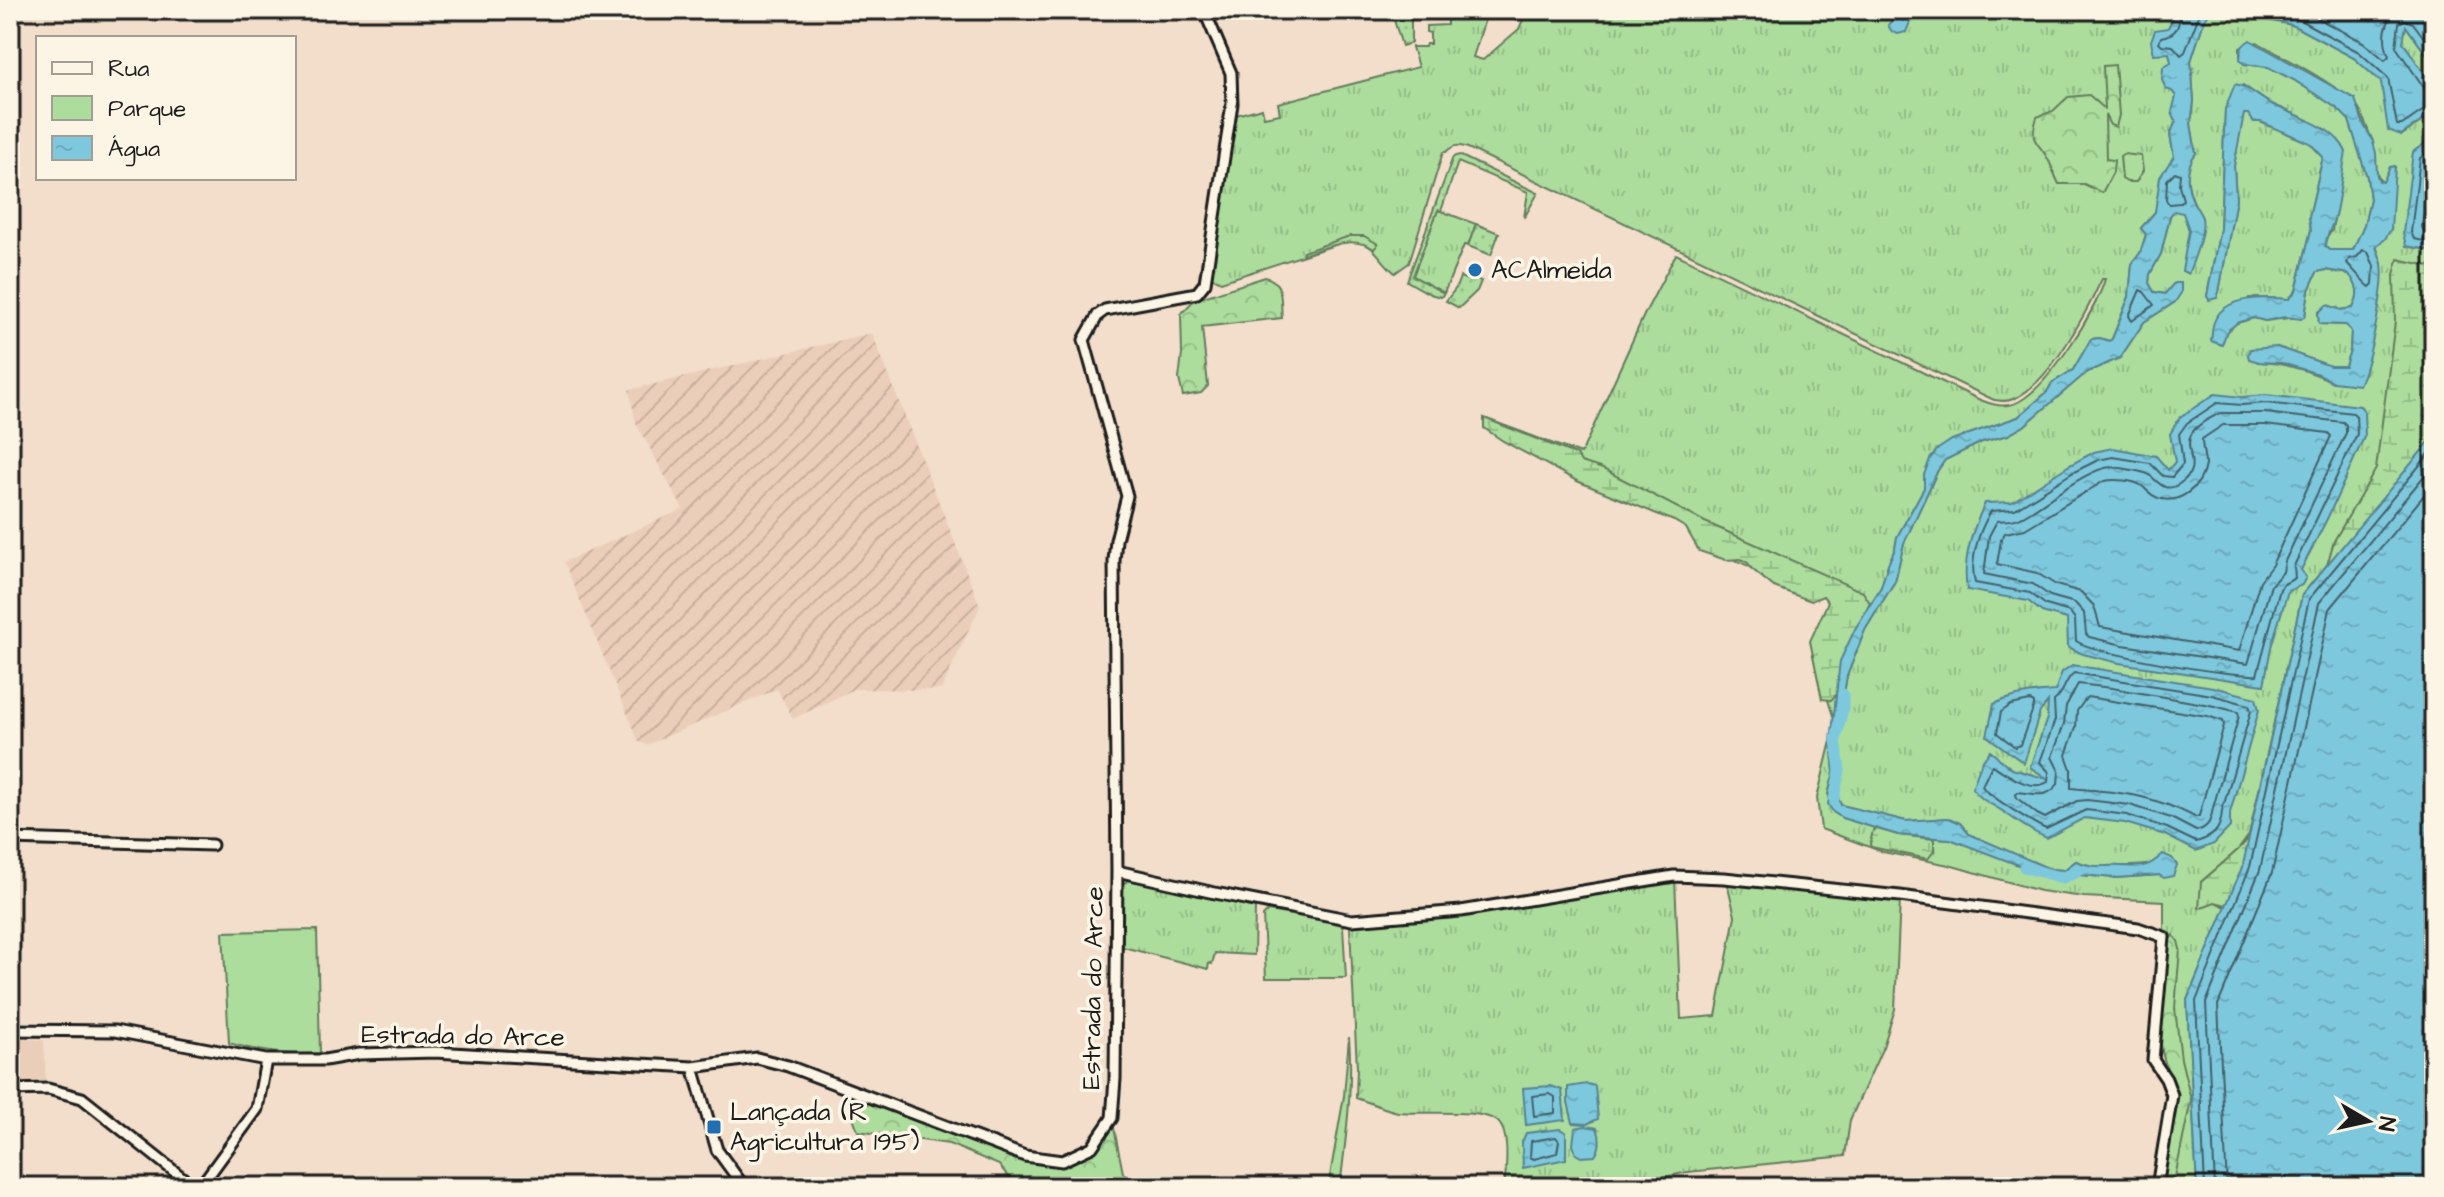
<svg xmlns="http://www.w3.org/2000/svg" width="2444" height="1197" viewBox="0 0 2444 1197" font-family="'Architects Daughter',sans-serif">
<defs>
<pattern id="industrial-furrows" width="10" height="10" patternUnits="userSpaceOnUse" patternTransform="scale(2)"><rect width="10" height="10" fill="#ebceb9"/><path d="M-1 1l2-2M0 10L10 0M9 11l2-2" fill="none" stroke="#c9b09e"/></pattern>
<pattern id="grass-tufts" width="24" height="20" patternUnits="userSpaceOnUse" patternTransform="scale(2)"><rect width="24" height="20" fill="#acdd9d"/><path d="M3 7l-1-3M5 7V3M7 7l1-3M15 17l-1-3M17 17v-4M19 17l1-3" fill="none" stroke="#93bd87"/></pattern>
<pattern id="forest-crowns" width="20" height="18" patternUnits="userSpaceOnUse" patternTransform="scale(2)"><rect width="20" height="18" fill="#acdd9d"/><path d="M2 6a3 3 0 1 1 6 0M12 15a3 3 0 1 1 6 0" fill="none" stroke="#93bd87"/></pattern>
<pattern id="wetland-marsh" width="20" height="14" patternUnits="userSpaceOnUse" patternTransform="scale(2)"><rect width="20" height="14" fill="#acdd9d"/><path d="M1 5h8M5 5V1M11 12h8M15 12V8" fill="none" stroke="#93bd87"/></pattern>
<pattern id="garden-dots" width="8" height="8" patternUnits="userSpaceOnUse" patternTransform="scale(2)"><rect width="8" height="8" fill="#acdd9d"/><path d="M2 2h.1M6 6h.1" fill="none" stroke="#93bd87" stroke-width="1.8" stroke-linecap="round"/></pattern>
<pattern id="water-ripples" width="26" height="14" patternUnits="userSpaceOnUse" patternTransform="scale(2)"><rect width="26" height="14" fill="#7ec8dd"/><path d="M2 4q2-2 4 0t4 0M15 11q2-2 4 0t4 0" fill="none" stroke="#6cabbd"/></pattern>
</defs>
<rect width="100%" height="100%" fill="#f2decb"/>
<filter id="ink" filterUnits="userSpaceOnUse"><feTurbulence type="fractalNoise" baseFrequency=".0125" numOctaves="2"/><feDisplacementMap in="SourceGraphic" scale="16" xChannelSelector="R" yChannelSelector="G"/><feConvolveMatrix kernelMatrix="1 2 1 2 8 2 1 2 1" color-interpolation-filters="sRGB"/></filter>
<g filter="url(#ink)">
<path fill="#ebceb9" d="M 10,1038 L 44,1040 L 46,1084 L 10,1086 Z"/>
<path fill="url(#industrial-furrows)" d="M 872,333 L 980,606 L 941,690 L 854,689 L 793,719 L 777,689 L 647,745 L 639,742 L 564,562 L 683,509 L 636,423 L 629,390 Z"/>
<path fill="url(#grass-tufts)" stroke="#647c5c" stroke-width="2" fill-rule="evenodd" d="M 1447,10 L 1488,10 L 1473,57 L 1483,60 L 1519,29 L 1527,10 L 2171,12 L 2172,20 L 2168,28 L 2171,62 L 2168,65 L 2172,91 L 2176,96 L 2176,121 L 2170,135 L 2174,156 L 2155,212 L 2141,228 L 2146,234 L 2140,253 L 2132,264 L 2129,297 L 2112,339 L 2109,341 L 2100,338 L 2091,339 L 2073,370 L 2052,383 L 2047,392 L 2033,405 L 2018,417 L 1952,440 L 1924,475 L 1924,488 L 1897,537 L 1895,549 L 1888,564 L 1881,587 L 1838,676 L 1834,719 L 1820,675 L 1836,603 L 1826,586 L 1815,595 L 1728,557 L 1689,524 L 1484,428 L 1484,418 L 1581,454 L 1645,313 L 1676,254 L 1978,399 C 1992,405 2006,409 2020,401 C 2049,385 2096,311 2105,279 L 2102,279 C 2086,313 2049,385 2013,399 C 2007,402 2001,401 1994,400 L 1468,148 C 1458,145 1454,144 1446,152 L 1443,152 L 1409,263 L 1395,273 C 1375,256 1377,242 1347,241 L 1221,282 L 1211,277 L 1236,115 L 1262,108 L 1264,117 L 1280,114 L 1278,103 L 1418,67 L 1412,47 L 1425,47 L 1426,44 L 1430,44 L 1430,33 L 1426,32 L 1426,26 L 1447,25 Z
M 2211,10 L 2244,10 L 2252,17 L 2292,25 L 2354,58 L 2381,82 L 2402,135 L 2434,113 L 2434,137 L 2413,152 L 2406,246 L 2434,251 L 2434,436 L 2302,595 L 2249,835 L 2238,850 L 2201,882 L 2215,902 L 2226,907 L 2187,1000 L 2197,1187 L 2161,1187 L 2177,1105 C 2175,1084 2163,1066 2161,1044 C 2158,1008 2165,970 2168,935 L 2164,931 L 2164,901 L 2084,897 L 2040,891 L 1949,865 L 1883,852 L 1821,829 L 1817,798 L 1831,741 L 1834,772 L 1828,794 L 1842,818 L 1898,835 L 1950,839 L 2062,878 L 2080,875 L 2115,878 L 2159,875 L 2152,864 C 2138,867 2134,866 2120,866 C 2102,865 2095,869 2076,861 L 2064,870 L 2050,869 L 1969,834 L 1960,823 L 1949,818 L 1906,821 L 1841,805 L 1835,791 L 1840,770 L 1836,740 L 1847,676 L 1865,630 L 1895,581 L 1904,543 L 1938,470 L 1945,460 L 1982,442 L 2008,435 L 2024,426 L 2087,372 L 2120,358 L 2144,322 L 2175,302 L 2170,290 L 2166,294 L 2154,292 L 2149,283 L 2150,274 L 2161,254 L 2170,216 L 2174,210 L 2183,212 L 2189,230 L 2202,218 C 2190,198 2180,174 2196,153 L 2191,124 L 2194,101 L 2191,61 L 2205,18 ZM 2257,42 C 2281,56 2350,90 2361,113 C 2364,120 2370,135 2373,142 C 2377,155 2372,174 2383,183 L 2390,167 L 2395,167 L 2385,239 L 2376,245 L 2382,264 L 2380,295 L 2364,374 L 2333,382 C 2309,370 2286,363 2259,362 L 2277,347 L 2330,366 L 2345,366 L 2350,350 L 2351,331 L 2346,325 L 2319,324 L 2318,313 L 2327,305 L 2341,310 L 2353,308 C 2360,294 2358,286 2349,274 L 2326,270 L 2317,272 L 2309,290 L 2305,316 L 2265,321 L 2254,318 L 2237,323 L 2227,331 L 2249,298 L 2289,299 L 2296,291 L 2311,230 L 2309,217 L 2323,157 L 2310,143 L 2260,122 L 2254,122 L 2248,113 L 2244,114 L 2242,117 L 2234,166 L 2236,199 L 2219,292 L 2207,296 L 2220,229 L 2225,109 L 2243,85 L 2269,103 L 2309,120 L 2345,152 L 2332,230 L 2325,239 L 2325,246 L 2329,250 L 2353,250 L 2364,225 L 2370,199 L 2367,177 L 2349,120 L 2338,109 L 2294,80 L 2268,67 L 2244,64 L 2240,59 L 2240,48 Z
M 2405,25 L 2434,65 L 2434,88 L 2403,43 Z
M 1438,210 L 1476,224 L 1468,246 L 1464,245 L 1444,293 L 1412,276 Z
M 1135,879 L 1255,908 L 1254,955 L 1215,953 L 1212,964 L 1209,963 L 1208,969 L 1123,947 L 1121,886 L 1127,881 Z
M 1675,879 L 1681,1019 L 1716,1016 L 1735,916 L 1727,882 L 1900,899 L 1895,1009 L 1883,1047 L 1850,1120 L 1845,1156 L 1688,1172 L 1619,1187 L 1504,1187 C 1506,1172 1511,1132 1497,1121 C 1479,1108 1421,1115 1398,1112 C 1384,1109 1369,1102 1356,1098 L 1357,1068 L 1350,927 L 1366,919 Z
M 1268,911 L 1339,923 L 1343,927 L 1346,978 L 1266,978 L 1263,916 Z
M 1349,1037 C 1353,1088 1346,1137 1340,1187 L 1328,1187 L 1344,1096 Z"/>
<path fill="url(#forest-crowns)" stroke="#647c5c" stroke-width="2" d="M 2115,65 L 2119,115 L 2116,127 L 2110,125 L 2105,115 L 2106,159 L 2114,160 L 2113,172 L 2102,193 L 2084,184 L 2059,184 C 2055,176 2052,167 2048,159 C 2036,138 2029,144 2037,117 L 2053,111 L 2068,97 L 2089,95 L 2105,109 L 2103,66 Z
M 2123,154 L 2141,156 L 2143,171 L 2136,182 L 2127,182 L 2122,179 L 2120,156 Z
M 1265,277 C 1285,282 1280,301 1282,318 L 1202,327 L 1208,386 L 1201,393 L 1183,396 L 1179,379 L 1182,354 L 1181,314 L 1194,300 Z
M 2173,935 L 2178,941 L 2180,949 L 2175,1008 L 2181,1059 L 2191,1100 L 2173,1187 L 2161,1187 L 2177,1106 C 2175,1084 2163,1066 2161,1044 C 2158,1011 2164,975 2168,942 Z
M 842,1086 L 1025,1156 L 1062,1161 L 1092,1147 L 1112,1118 L 1123,1173 L 1142,1187 L 1017,1187 L 999,1165 L 949,1144 L 858,1131 Z"/>
<path fill="url(#wetland-marsh)" stroke="#647c5c" stroke-width="2" d="M 1350,236 L 1364,236 L 1378,244 L 1374,249 C 1351,234 1326,248 1302,255 L 1303,252 Z
M 2398,259 L 2434,267 L 2434,839 L 2238,908 L 2215,902 L 2199,908 L 2201,882 L 2238,850 L 2261,825 L 2314,611 L 2334,541 L 2376,469 L 2395,322 L 2394,275 Z
M 1484,418 L 1577,455 L 1581,462 L 1603,469 L 1705,522 L 1863,592 L 1870,603 L 1841,661 L 1836,695 L 1831,700 L 1822,699 L 1810,641 L 1828,602 L 1823,596 L 1811,601 L 1774,587 L 1752,569 L 1748,563 L 1741,559 L 1726,560 L 1699,551 L 1686,528 L 1674,521 L 1577,481 L 1503,441 L 1484,428 Z
M 1877,829 L 1898,835 L 1934,839 L 1934,851 L 1928,859 L 1871,847 L 1870,844 L 1873,830 Z"/>
<path fill="#acdd9d" stroke="#647c5c" stroke-width="2" d="M 317,930 L 320,1053 C 287,1056 260,1052 229,1043 L 223,932 Z"/>
<path fill="url(#garden-dots)" stroke="#647c5c" stroke-width="2" d="M 1391,10 L 1411,10 L 1411,43 L 1402,46 Z
M 1459,155 L 1538,193 L 1524,218 L 1528,192 L 1458,162 L 1441,211 L 1438,210 L 1413,276 L 1444,293 L 1441,297 L 1430,294 L 1407,281 L 1453,157 Z
M 1476,224 L 1499,233 L 1491,255 L 1468,246 Z
M 1460,277 L 1473,282 L 1475,279 L 1481,281 L 1477,291 L 1459,308 L 1446,301 L 1456,288 Z"/>
<path fill="url(#water-ripples)" stroke="#578390" stroke-width="2" d="M 1900,10 L 1910,10 L 1910,22 L 1906,32 L 1898,34 L 1892,32 L 1888,25 Z
M 2169,10 L 2211,10 L 2205,18 L 2191,61 L 2194,101 L 2191,124 L 2196,153 C 2185,167 2186,186 2193,201 C 2195,207 2201,213 2202,218 C 2205,231 2193,262 2188,274 L 2182,271 L 2189,230 L 2183,213 L 2174,211 L 2170,216 L 2161,254 L 2150,274 L 2149,283 L 2154,292 L 2165,294 L 2174,283 L 2181,283 L 2181,293 L 2175,302 L 2144,322 L 2120,358 L 2087,372 L 2024,426 L 2008,435 L 1982,442 L 1945,460 L 1938,470 L 1904,543 L 1895,581 L 1865,630 L 1847,676 L 1836,740 L 1840,770 L 1835,791 L 1841,805 L 1906,821 L 1949,818 L 1960,823 L 1969,834 L 2050,869 L 2064,870 L 2076,861 C 2095,869 2102,865 2121,866 C 2141,867 2147,869 2163,854 L 2172,858 L 2177,865 L 2173,876 L 2164,878 L 2159,875 L 2115,878 L 2080,875 L 2062,878 L 2034,871 L 1950,839 L 1898,835 L 1842,818 L 1833,812 L 1828,804 L 1834,772 L 1831,741 L 1840,661 L 1855,629 L 1881,587 L 1888,564 L 1895,549 L 1897,537 L 1924,488 L 1924,475 L 1930,459 L 1938,449 L 1952,440 L 2018,417 L 2047,392 L 2052,383 L 2073,370 L 2091,339 L 2100,338 L 2109,341 L 2112,339 L 2129,297 L 2132,264 L 2140,253 L 2146,235 L 2141,228 L 2155,212 L 2160,177 L 2174,156 L 2170,135 L 2176,121 L 2172,112 L 2176,96 L 2172,91 L 2166,89 L 2162,80 L 2163,67 L 2171,62 L 2169,53 L 2154,54 L 2151,41 L 2155,30 L 2168,28 L 2172,20 Z
M 2244,10 L 2434,10 L 2434,65 L 2406,26 L 2403,42 L 2434,88 L 2434,113 L 2401,135 L 2388,130 L 2381,82 L 2354,58 L 2292,25 L 2252,16 Z
M 2250,40 L 2355,99 L 2364,125 L 2372,139 L 2376,153 L 2377,176 L 2379,181 L 2383,182 L 2390,167 L 2395,166 L 2391,229 L 2385,239 L 2376,246 C 2377,252 2381,257 2382,264 C 2386,285 2369,365 2359,385 L 2333,382 L 2318,374 L 2282,363 L 2259,362 L 2249,359 L 2248,355 L 2250,349 L 2277,347 L 2330,366 L 2345,366 L 2350,350 L 2351,331 L 2346,325 L 2319,324 L 2318,313 L 2327,305 L 2341,310 L 2353,308 C 2360,294 2358,286 2349,274 L 2326,270 L 2317,272 L 2309,290 L 2305,316 L 2301,319 L 2285,317 L 2265,321 L 2254,318 L 2237,323 L 2227,331 L 2222,345 L 2211,341 C 2212,335 2212,328 2214,322 C 2224,295 2266,297 2289,299 L 2296,291 L 2311,230 L 2309,217 L 2323,157 L 2310,143 L 2261,122 L 2254,122 L 2248,114 L 2244,114 L 2234,166 L 2236,199 L 2219,292 L 2217,298 L 2209,300 L 2207,296 L 2220,229 L 2225,109 L 2235,84 C 2248,86 2257,96 2268,102 C 2291,115 2335,125 2346,152 C 2342,173 2340,195 2335,216 C 2333,226 2326,235 2325,246 L 2329,250 L 2353,250 L 2364,225 L 2370,199 L 2367,177 L 2349,120 L 2338,109 L 2294,80 L 2268,67 L 2244,64 L 2240,59 C 2241,47 2241,46 2250,40 Z
M 2434,137 L 2434,251 L 2406,246 L 2403,233 L 2413,152 Z
M 2215,394 L 2242,397 L 2266,395 L 2360,406 L 2364,411 L 2365,435 L 2328,517 L 2301,570 L 2306,577 L 2302,585 L 2288,591 L 2271,647 L 2264,685 L 2119,663 L 2083,654 L 2068,647 L 2067,619 L 2042,612 L 2028,601 L 1967,590 C 1962,559 1972,531 1985,503 L 2012,502 L 2068,466 L 2094,452 L 2113,448 L 2156,456 L 2168,470 L 2175,462 L 2170,434 L 2180,417 Z
M 2434,436 L 2434,1187 L 2197,1187 L 2187,1000 L 2243,865 L 2302,595 Z
M 2072,665 L 2213,687 L 2256,698 L 2259,710 L 2230,813 L 2230,827 L 2214,844 L 2196,851 L 2165,835 L 2125,823 L 2084,818 L 2047,838 C 2030,831 2023,825 2008,815 C 1994,804 1983,803 1972,788 L 1982,762 L 1990,751 L 2012,769 L 2048,779 L 2030,767 L 2047,718 L 2048,702 L 2040,712 L 2024,763 L 1987,736 L 1994,704 C 2014,695 2034,692 2055,691 L 2062,672 Z
M 1587,1084 L 1595,1086 L 1598,1119 L 1587,1124 L 1573,1123 L 1568,1102 L 1568,1087 Z
M 1551,1086 L 1562,1090 L 1565,1120 L 1526,1125 L 1523,1088 Z
M 1585,1126 L 1597,1128 C 1601,1138 1601,1147 1595,1156 L 1581,1157 L 1576,1154 L 1573,1145 L 1575,1128 Z
M 1560,1129 L 1566,1132 L 1566,1159 L 1523,1168 L 1522,1142 L 1526,1133 Z"/>
<g fill="none" stroke-linecap="round" stroke-linejoin="round">
<path stroke="#436169" stroke-width="2" d="M 2179,10 C 2181,25 2177,35 2161,37 L 2159,42 L 2162,45 L 2173,46 L 2181,55 L 2185,52 L 2201,10
M 2260,10 L 2296,18 L 2359,52 L 2388,78 L 2397,125 L 2402,125 L 2427,108 L 2434,107
M 2302,10 L 2363,42 L 2385,60 L 2389,56 C 2382,39 2383,17 2403,10
M 2434,51 L 2413,23 L 2405,20 L 2399,23 L 2396,47 L 2425,89 L 2434,92
M 2434,147 L 2420,158 L 2411,232 L 2414,239 L 2434,243
M 2434,159 L 2430,164 L 2422,227 L 2424,231 L 2434,233
M 2175,172 L 2180,174 L 2179,185 L 2183,200 L 2180,203 L 2169,204 L 2166,200 L 2167,180 Z
M 2363,250 L 2368,252 L 2374,266 L 2373,284 L 2370,287 C 2367,286 2351,267 2347,263 L 2349,259 L 2357,257 Z
M 2140,290 L 2144,292 L 2154,305 L 2132,321 L 2129,316 Z
M 2217,403 L 2242,405 L 2266,403 L 2353,413 L 2356,416 L 2357,434 L 2294,566 L 2295,578 L 2284,584 L 2280,589 L 2257,675 C 2232,677 2095,654 2076,641 L 2075,619 L 2070,612 L 2046,605 L 2030,593 L 1975,583 C 1969,560 1979,531 1991,511 L 2015,509 L 2072,473 L 2098,460 L 2113,457 L 2150,463 L 2163,476 L 2172,477 L 2183,464 L 2179,434 L 2187,423 Z
M 2220,413 L 2265,413 L 2343,422 L 2346,425 L 2346,433 L 2285,561 L 2283,572 L 2271,585 L 2248,664 L 2123,645 L 2089,637 L 2086,634 L 2084,613 L 2075,603 L 2050,596 L 2033,584 L 1984,574 L 1989,536 L 1997,521 C 2005,520 2014,521 2021,517 C 2045,505 2086,468 2112,467 C 2117,467 2144,472 2148,474 C 2158,481 2164,494 2179,484 C 2204,468 2183,451 2191,435 C 2195,425 2211,418 2220,413 Z
M 2223,425 L 2265,425 L 2328,433 L 2331,436 L 2272,565 L 2260,581 L 2239,651 L 2100,627 L 2094,606 L 2081,592 L 2056,585 L 2037,573 L 1997,564 L 2001,540 L 2005,533 L 2025,529 L 2104,481 C 2114,479 2134,480 2142,486 C 2148,491 2150,495 2158,498 C 2179,505 2202,487 2205,465 C 2205,457 2202,448 2202,439 Z
M 2074,673 L 2212,695 L 2249,705 L 2251,711 L 2222,811 C 2221,830 2214,837 2196,842 L 2167,828 L 2127,815 L 2086,810 L 2046,829 C 2034,824 1986,794 1982,786 L 1992,765 C 2007,773 2029,793 2048,782 L 2049,772 L 2040,762 L 2055,720 L 2054,701 C 2066,691 2064,680 2074,673 Z
M 2078,684 L 2112,688 L 2210,705 L 2238,712 L 2239,716 L 2213,808 C 2211,820 2209,828 2196,831 L 2171,818 L 2130,805 L 2087,800 L 2077,801 L 2045,818 L 2037,814 L 2017,798 L 2016,794 L 2019,792 C 2035,794 2047,799 2058,784 L 2059,771 L 2052,757 L 2064,724 L 2066,706 Z
M 2087,697 L 2207,716 L 2223,721 L 2224,725 L 2199,816 L 2195,817 C 2149,794 2120,792 2071,788 L 2071,769 L 2066,755 L 2076,727 L 2077,711 Z
M 2030,701 L 2034,703 L 2034,706 L 2020,745 L 2015,747 L 1997,733 L 2001,712 L 2011,705 Z
M 1550,1094 L 1555,1097 L 1555,1113 L 1534,1116 L 1532,1096 Z
M 1556,1137 L 1559,1141 L 1557,1153 L 1534,1159 L 1530,1157 L 1531,1141 Z
M 2205,1187 L 2196,1001 L 2250,867 L 2309,599 L 2434,448
M 2215,1187 L 2206,1003 L 2260,870 L 2319,603 L 2434,464
M 2227,1187 L 2218,1005 L 2272,873 L 2330,609 L 2434,483"/>
<path stroke="#7ec8dd" stroke-width="11" d="M 1834,799 L 1840,770 L 1836,740 L 1843,708 L 1843,694
M 2024,867 L 2062,878 L 2076,873"/>
<defs>
<path id="minor" d="M 10,839 L 212,845
M 1117,871 L 1210,892 L 1352,920 L 1461,911 L 1674,876 L 1724,878 L 1900,896 L 2138,928 L 2164,937 L 2153,1060 L 2166,1079 L 2172,1095 L 2157,1187
M 10,1030 L 115,1031 L 266,1060 L 325,1060 L 359,1054 L 435,1052 L 693,1067 L 757,1058 L 788,1066 L 1025,1156 L 1062,1161 L 1092,1147 L 1112,1118 L 1115,1079 L 1117,871 L 1114,561 L 1116,540 L 1127,496 L 1084,340 L 1098,315 L 1105,310 L 1197,293 L 1205,283 L 1232,104 L 1231,73 L 1204,10
M 693,1067 L 717,1150 L 744,1187
M 10,1090 L 48,1089 L 82,1098 L 194,1187
M 200,1187 L 257,1109 L 266,1060"/>
</defs>
<use href="#minor" stroke="#1c1c1c" stroke-width="15"/>
<use href="#minor" stroke="#fcf5e5" stroke-width="9"/>
</g>
</g>
<g fill="#1f6fb2" stroke="#fcf5e5" stroke-width="3">
<circle cx="1475" cy="270" r="8"/>
<rect x="706" y="1119" width="16" height="16" rx="4"/>
</g>
<g text-anchor="middle" dominant-baseline="central" stroke-width="7" stroke-linejoin="round" paint-order="stroke">
<g font-size="26" fill="#1c1c1c" stroke="#fcf5e5" text-anchor="start">
<text x="1491" y="270">ACAlmeida</text>
<text x="730" y="1112">Lançada (R<tspan x="730" dy="30">Agricultura 195)</tspan></text>
</g>
<g font-size="26" fill="#1c1c1c" stroke="#fcf5e5">
<text transform="translate(1093 988) rotate(-89)">Estrada do Arce</text>
<text transform="translate(463 1036) rotate(1)">Estrada do Arce</text>
</g>
</g>
<rect width="2444" height="1197" fill="none" stroke="#fcf5e5" stroke-width="40"/>
<rect x="20" y="20" width="2404" height="1157" fill="none" stroke="#1c1c1c" stroke-width="3" filter="url(#ink)"/>
<rect x="36" y="36" width="260" height="144" fill="#fcf5e5" stroke="#a29e95" stroke-width="2"/>
<rect x="52" y="62" width="40" height="12" fill="#fcf5e5" stroke="#a29e95" stroke-width="2"/>
<text x="108" y="76" font-size="24" fill="#1c1c1c">Rua</text>
<rect x="52" y="96" width="40" height="24" fill="#acdd9d" stroke="#a29e95" stroke-width="2"/>
<text x="108" y="116" font-size="24" fill="#1c1c1c">Parque</text>
<rect x="52" y="136" width="40" height="24" fill="url(#water-ripples)" stroke="#a29e95" stroke-width="2"/>
<text x="108" y="156" font-size="24" fill="#1c1c1c">Água</text>
<g transform="translate(2368 1121) rotate(99)" stroke="#fcf5e5" stroke-width="6" paint-order="stroke">
<path d="M0-6L14 30L0 20L-14 30Z" fill="#1c1c1c"/>
<text y="-12" font-size="22" font-weight="bold" text-anchor="middle" fill="#1c1c1c">N</text>
</g>
</svg>
